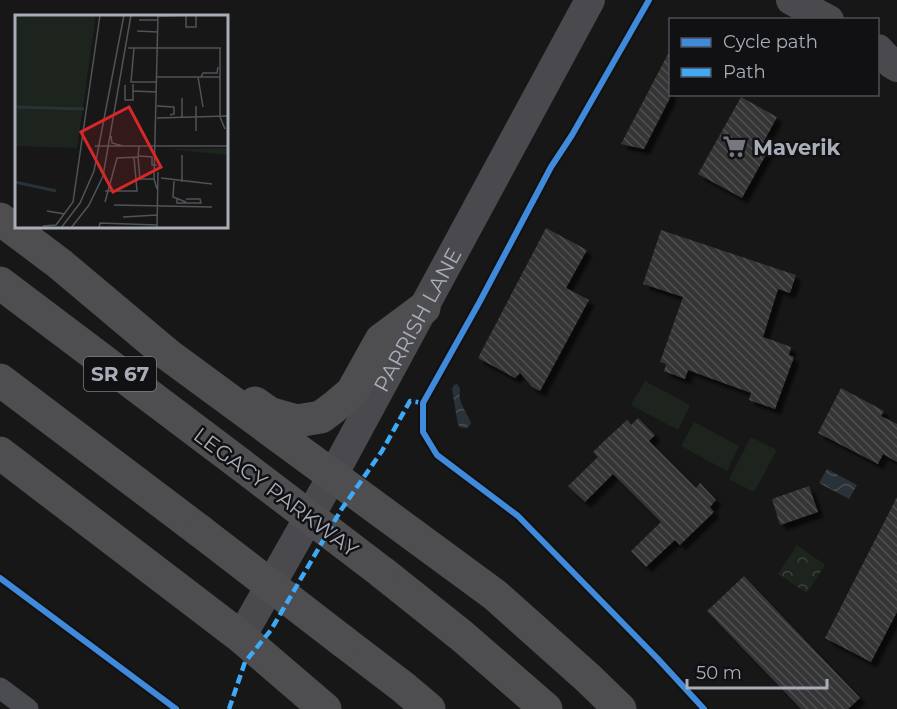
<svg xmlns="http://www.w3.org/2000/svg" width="897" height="709" viewBox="0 0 897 709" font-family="Montserrat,sans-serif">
<defs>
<pattern id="park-crowns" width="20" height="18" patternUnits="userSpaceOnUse" patternTransform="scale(1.5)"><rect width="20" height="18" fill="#1d241e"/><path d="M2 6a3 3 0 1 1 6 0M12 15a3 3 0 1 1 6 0" fill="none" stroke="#3b413d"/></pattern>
<pattern id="water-waves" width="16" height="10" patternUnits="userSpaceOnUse" patternTransform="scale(1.5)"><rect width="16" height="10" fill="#2a3239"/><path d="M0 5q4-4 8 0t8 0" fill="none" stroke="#464d54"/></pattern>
<pattern id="building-back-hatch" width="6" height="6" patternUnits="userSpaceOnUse" patternTransform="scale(1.5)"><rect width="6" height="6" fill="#353536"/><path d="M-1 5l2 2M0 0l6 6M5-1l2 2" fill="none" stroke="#4f5051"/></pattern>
<filter id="shadow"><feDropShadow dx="5.5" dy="5.5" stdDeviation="1.5" flood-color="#0009"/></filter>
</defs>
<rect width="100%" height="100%" fill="#171717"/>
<path fill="#1d241e" d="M 645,381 L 690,405 L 678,430 L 631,405 Z
M 694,422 L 739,446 L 727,471 L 681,446 Z
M 751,437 L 777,450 L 754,492 L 729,479 Z"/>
<path fill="url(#park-crowns)" d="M 797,545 L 825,565 L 807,593 L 778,574 Z"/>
<path fill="url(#water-waves)" d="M 457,384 C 463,391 458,390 460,398 C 461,406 468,415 471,423 C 468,429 463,430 458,425 L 452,389 L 454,385 Z
M 827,469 L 857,485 L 849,499 L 819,483 Z"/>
<path fill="url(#building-back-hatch)" filter="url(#shadow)" d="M 670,50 L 670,98 L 644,149 L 621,144 Z
M 741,97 L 777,117 L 762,145 L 769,149 L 742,198 L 698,174 Z
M 546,228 L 587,250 L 566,288 L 589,300 L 540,391 L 532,387 L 520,373 L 515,378 L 478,358 Z
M 661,230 L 796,275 L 790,293 L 778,289 L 763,337 L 791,347 L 789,355 L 794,357 L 775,409 L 749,400 L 751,393 L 688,370 L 685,379 L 664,371 L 666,364 L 660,362 L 683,297 L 643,284 Z
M 841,388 L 884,411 L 881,416 L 897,424 L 897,462 L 883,454 L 878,464 L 818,433 Z
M 638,418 L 655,435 L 649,441 L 696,488 L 700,483 L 716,500 L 710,507 L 714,512 L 680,545 L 675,540 L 646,567 L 631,551 L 661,522 L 613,474 L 585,502 L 568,486 L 598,457 L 593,452 L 603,442 L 627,420 L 631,425 Z
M 809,486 L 818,512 L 780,525 L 772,499 Z
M 897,497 L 897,612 L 871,662 L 825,638 Z
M 744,576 L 860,698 L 848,709 L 801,709 L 707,611 Z"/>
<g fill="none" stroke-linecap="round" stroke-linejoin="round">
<path stroke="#4b4c50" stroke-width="21" d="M 0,688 L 28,709"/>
<g stroke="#4a4a4e" stroke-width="30">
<path d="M 791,0 L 829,20"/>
<path d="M 878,49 L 892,64 L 897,67"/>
<path id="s1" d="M 241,637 L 333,475 L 590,0"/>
</g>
<path stroke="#4e4e51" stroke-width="33" d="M 0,219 L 60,264 L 167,354 L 495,595 L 588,678 L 620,709
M 0,283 L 240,464
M 0,380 L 200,531
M 255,403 L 269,413 L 297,421 L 321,417 L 333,408 L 352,392 L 381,340 L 424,308
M 0,453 L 241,637 L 325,709
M 383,573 L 462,636 L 546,709
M 344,642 L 403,687 L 429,709"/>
<path stroke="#4e4e51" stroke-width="33" d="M 240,464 L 383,573
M 200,531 L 344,642"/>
<path stroke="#3fa9f5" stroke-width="4.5" stroke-dasharray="9 4.5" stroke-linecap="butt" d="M 229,709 L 245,662 L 271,630 L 341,510 L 382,451 L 410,401 L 423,403"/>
<defs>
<path id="cycleway" d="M 649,0 L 572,135 L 551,167 L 479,303 L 423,403 L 423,432 L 437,455 L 518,516 L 658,659 L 704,709
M 0,578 L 176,709"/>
</defs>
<use href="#cycleway" stroke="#111113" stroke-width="10"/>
<use href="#cycleway" stroke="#408adc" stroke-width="6"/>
</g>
<defs>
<symbol id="supermarket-bare" viewBox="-9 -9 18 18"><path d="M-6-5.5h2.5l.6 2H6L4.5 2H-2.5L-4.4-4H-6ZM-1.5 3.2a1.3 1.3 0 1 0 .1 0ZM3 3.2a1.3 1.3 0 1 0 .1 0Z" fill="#757880" stroke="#111113" stroke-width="2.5" paint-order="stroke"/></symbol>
</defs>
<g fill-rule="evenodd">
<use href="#supermarket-bare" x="718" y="130" width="33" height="33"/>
</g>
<g text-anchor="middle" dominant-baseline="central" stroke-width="5" stroke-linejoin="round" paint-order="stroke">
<rect fill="#111113" stroke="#7b7e86" stroke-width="1.5" x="84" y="357" width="72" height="34" rx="4.5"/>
<g font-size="20" font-weight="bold" fill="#a8adb8">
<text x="120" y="374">SR 67</text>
</g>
<g font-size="21" font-weight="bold" fill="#a8adb8" stroke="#111113" text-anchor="start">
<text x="753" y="147">Maverik</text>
</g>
<g font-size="21" fill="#a8adb8" stroke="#111113">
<text stroke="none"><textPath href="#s1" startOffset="363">PARRISH LANE</textPath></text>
<text transform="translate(276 492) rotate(37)">LEGACY PARKWAY</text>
</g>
</g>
<g transform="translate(15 15)">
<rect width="213" height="213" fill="#171717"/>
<path d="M 213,133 L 213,140 L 153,134 Z" fill="#1d241e"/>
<path d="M 0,0 L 81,0 L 62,133 L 0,131 Z" fill="#1d241e"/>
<path fill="none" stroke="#2a3239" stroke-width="3" d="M 2,92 L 69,94M 0,167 L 41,176"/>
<path fill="none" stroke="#515357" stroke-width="1.5" d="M 171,0 L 171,12 L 181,12 L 181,0M 143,1 L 177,0M 124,5 L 143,5M 122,16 L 143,17M 113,33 L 205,33 L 205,102 L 210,114M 119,33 L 116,67 L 142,67M 142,62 L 205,62M 183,62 L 188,92M 186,62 L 188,58 L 202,58 L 203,52M 110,70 L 110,85 L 118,85 L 118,69M 118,76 L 142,77M 142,91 L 159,92 L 159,99 L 155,100M 181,91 L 181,116M 167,102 L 167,83M 142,103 L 213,101M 96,121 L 97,128 L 108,131M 80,131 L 213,131M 167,140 L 167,167M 124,141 L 137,142 L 137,150 L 142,150M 123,142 L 125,164 L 139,164M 146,163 L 197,169M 159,166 L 158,182 L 171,187M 142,174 L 139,164 L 143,0M 90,176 L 122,176 L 119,143M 162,184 L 162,188 L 186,188 L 185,184 L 171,184M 90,187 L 102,143 L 123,142 L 124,131M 99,190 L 197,192M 32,196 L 50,199M 108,202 L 142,200M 28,211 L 41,210 L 58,187 L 85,0M 46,213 L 65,188 L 79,156 L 109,0M 56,213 L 74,190 L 88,161 L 116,0M 84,213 L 85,208 L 142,210M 142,213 L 143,157"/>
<path fill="#d62828" fill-opacity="0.15" stroke="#d62828" stroke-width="3" d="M 114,92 L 146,152 L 98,177 L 66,117 Z"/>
<rect width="213" height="213" fill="none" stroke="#a8adb8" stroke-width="3"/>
</g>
<rect x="669" y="18" width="210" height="78" fill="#111113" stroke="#4d4f55" stroke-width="1.5"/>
<rect x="681" y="38" width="30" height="9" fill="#408adc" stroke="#4d4f55" stroke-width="1.5"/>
<text x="723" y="48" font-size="18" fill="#a8adb8">Cycle path</text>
<rect x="681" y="68" width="30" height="9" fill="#3fa9f5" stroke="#4d4f55" stroke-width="1.5"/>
<text x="723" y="78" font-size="18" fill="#a8adb8">Path</text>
<path d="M687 679v9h140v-9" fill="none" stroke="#a8adb8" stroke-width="3"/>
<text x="696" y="679" font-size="18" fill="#a8adb8" stroke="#111113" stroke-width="4.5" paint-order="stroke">50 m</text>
</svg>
